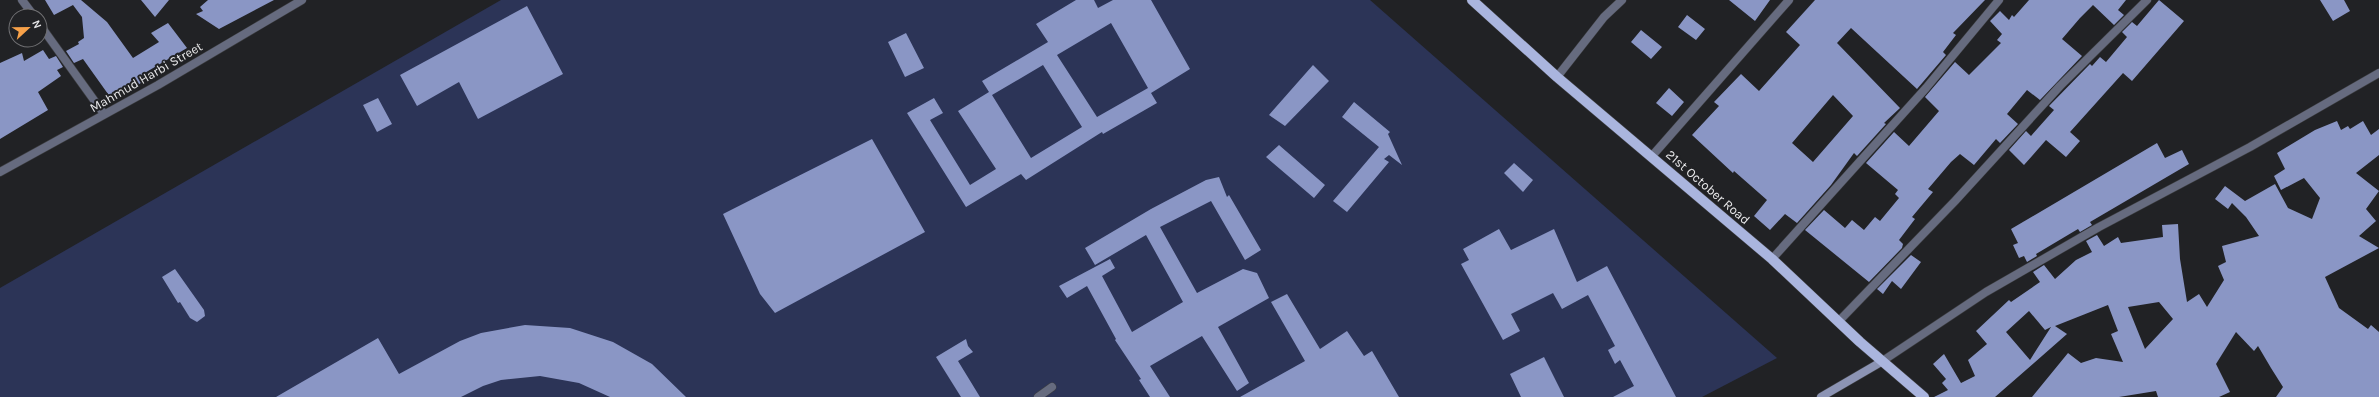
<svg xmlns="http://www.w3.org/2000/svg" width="2379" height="397" viewBox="0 0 2379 397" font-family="Karla,sans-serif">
<rect width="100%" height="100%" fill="#212225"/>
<path fill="#2c3457" d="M 501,0 L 1370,0 L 1777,358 L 1702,397 L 0,397 L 0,288 Z"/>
<path fill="#8a96c5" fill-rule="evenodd" d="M 45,0 L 81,0 L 107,22 L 133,58 L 159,42 L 151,33 L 168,23 L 187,48 L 143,74 L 147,79 L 113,101 L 83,59 L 74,63 L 66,51 L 79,44 L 78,42 L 84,38 L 82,17 L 73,5 L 54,15 Z
M 141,0 L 169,0 L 155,17 Z
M 208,0 L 274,0 L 219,29 L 196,14 L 203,11 L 200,7 Z
M 1076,0 L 1094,0 L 1098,8 L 1113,0 L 1151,0 L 1190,69 L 1151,93 L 1157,103 L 1103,134 L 1102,132 L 1026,180 L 1021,174 L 966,207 L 907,113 L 934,98 L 943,113 L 930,120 L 970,185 L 996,169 L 958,111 L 989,92 L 982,81 L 1048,42 L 1036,24 ZM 1111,23 L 1148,88 L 1097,117 L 1057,55 ZM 1043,65 L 1082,127 L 1031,158 L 992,95 Z
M 1729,0 L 1770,0 L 1755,21 Z
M 1815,0 L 1985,0 L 1953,33 L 1956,35 L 1943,52 L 1946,55 L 1917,89 L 1851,28 L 1837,43 L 1900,108 L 1884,123 L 1886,124 L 1857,156 L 1854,153 L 1831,185 L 1797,223 L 1785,214 L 1770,230 L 1754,216 L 1767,200 L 1734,171 L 1733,173 L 1692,135 L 1719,106 L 1714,102 L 1741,74 L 1759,91 L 1800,45 L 1786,32 ZM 1833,95 L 1853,116 L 1813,162 L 1792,143 Z
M 2029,0 L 2126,0 L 2118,10 L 2124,15 L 2114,25 L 2093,5 L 2080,18 L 2062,39 L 2082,56 L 2040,100 L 2027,90 L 2007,114 L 2018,124 L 2000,143 L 1996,139 L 1974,165 L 1960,154 L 1951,162 L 1928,189 L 1933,192 L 1912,217 L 1915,219 L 1899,240 L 1903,244 L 1902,248 L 1869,282 L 1805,230 L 1824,210 L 1845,228 L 1852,220 L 1864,230 L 1875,217 L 1880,221 L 1899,198 L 1895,194 L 1898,190 L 1866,163 L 1894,132 L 1909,146 L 1939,111 L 1925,97 L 1955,62 L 1969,75 L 2001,43 L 1997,40 L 2002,34 L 1990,21 L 2000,11 L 2009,20 L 2012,15 L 2014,17 Z
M 2159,0 L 2184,21 L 2132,81 L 2123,73 L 2070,132 L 2080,141 L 2066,157 L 2046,140 L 2024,165 L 2009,150 L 2026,131 L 2031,136 L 2054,110 L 2049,106 L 2090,64 L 2092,66 L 2100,57 L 2106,62 L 2127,37 L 2122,32 L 2132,22 L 2137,26 Z
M 2320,0 L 2344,0 L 2350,11 L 2333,21 Z
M 527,6 L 563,74 L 478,119 L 459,82 L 417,106 L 400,75 Z
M 1687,15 L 1705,29 L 1696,40 L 1678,27 Z
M 1641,30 L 1662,47 L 1651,59 L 1631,42 Z
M 906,33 L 924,68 L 905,77 L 888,42 Z
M 43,50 L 49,59 L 56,56 L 63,67 L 57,70 L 61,76 L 38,92 L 48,110 L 0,139 L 0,63 L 22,53 L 24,61 Z
M 1313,65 L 1329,81 L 1285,126 L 1269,115 Z
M 1669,88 L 1684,102 L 1672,116 L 1656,103 Z
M 378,98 L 392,124 L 377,132 L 363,105 Z
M 1354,102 L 1390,132 L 1388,134 L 1402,165 L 1389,155 L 1384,159 L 1389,162 L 1347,212 L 1333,201 L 1379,147 L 1342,117 Z
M 2337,121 L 2341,130 L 2348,126 L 2350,129 L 2363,121 L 2371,135 L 2379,129 L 2379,155 L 2356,173 L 2379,191 L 2366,209 L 2376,221 L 2359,236 L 2379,248 L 2325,277 L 2339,308 L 2368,329 L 2371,325 L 2379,332 L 2379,397 L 2276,397 L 2283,387 L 2271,368 L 2258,346 L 2254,351 L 2236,332 L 2216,364 L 2230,392 L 2219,397 L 2158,397 L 2156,391 L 2119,397 L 2032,397 L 2068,353 L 2081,363 L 2096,358 L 2123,362 L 2111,334 L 2118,331 L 2108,305 L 2055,326 L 2067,334 L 1995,397 L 1934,397 L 1948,390 L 1942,383 L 1946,379 L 1933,364 L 1944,354 L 1961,383 L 1975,376 L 1968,360 L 1987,344 L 1976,331 L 2009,300 L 2011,302 L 2040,282 L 2033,272 L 2044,265 L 2055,279 L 2076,260 L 2092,252 L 2086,241 L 2097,235 L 2104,246 L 2118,237 L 2121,243 L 2163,237 L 2162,225 L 2178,224 L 2180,259 L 2187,302 L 2199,294 L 2207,307 L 2224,280 L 2218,266 L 2226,262 L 2222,246 L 2259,236 L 2246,217 L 2232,203 L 2228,209 L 2215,199 L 2225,186 L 2245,201 L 2275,184 L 2288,208 L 2312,219 L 2320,198 L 2304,178 L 2281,190 L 2274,176 L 2285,169 L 2277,153 L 2315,130 ZM 2159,302 L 2173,319 L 2145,349 L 2128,307 ZM 2029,311 L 2045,330 L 2051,327 L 2030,360 L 2006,332 Z
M 872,139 L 925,232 L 775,313 L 760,294 L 723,214 Z
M 2157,143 L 2165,158 L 2182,150 L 2189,164 L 2090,222 L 2092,225 L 2080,232 L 2078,229 L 2036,254 L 2037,256 L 2027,262 L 2024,256 L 2019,258 L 2013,245 L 2018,243 L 2011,229 Z
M 1279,145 L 1325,185 L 1314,198 L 1266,157 Z
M 1514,163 L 1533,180 L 1523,192 L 1504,173 Z
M 1219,177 L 1227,197 L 1229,195 L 1261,250 L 1245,260 L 1211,201 L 1160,227 L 1197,293 L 1243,269 L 1257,273 L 1269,298 L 1218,327 L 1249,383 L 1237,391 L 1202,336 L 1150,366 L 1170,397 L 1150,397 L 1139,380 L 1141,379 L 1115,340 L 1116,339 L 1087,286 L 1067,298 L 1059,286 L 1110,259 L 1115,268 L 1102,276 L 1132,332 L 1183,302 L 1146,235 L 1095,265 L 1085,248 L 1151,209 L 1206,180 Z
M 1499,229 L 1511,250 L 1554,229 L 1577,282 L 1607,266 L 1676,397 L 1613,397 L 1634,386 L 1620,360 L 1615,364 L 1608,350 L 1615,346 L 1588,295 L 1562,309 L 1553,293 L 1511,314 L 1520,331 L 1503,340 L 1461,264 L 1469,260 L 1463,249 Z
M 1911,255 L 1921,262 L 1901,289 L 1892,281 L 1883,294 L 1877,289 Z
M 175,269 L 204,310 L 205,316 L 197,322 L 190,318 L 180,302 L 178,303 L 162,277 Z
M 1287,294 L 1320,349 L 1347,331 L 1364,356 L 1372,351 L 1399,397 L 1240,397 L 1305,361 L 1271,302 Z
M 525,325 L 570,328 L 613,342 L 652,364 L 686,397 L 610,397 L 579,383 L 540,376 L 501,380 L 483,386 L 461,397 L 276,397 L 378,338 L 399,374 L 460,341 L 481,333 Z
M 966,339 L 968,346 L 973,352 L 958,361 L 980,397 L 961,397 L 936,357 Z
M 1544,357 L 1564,397 L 1521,397 L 1510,374 Z"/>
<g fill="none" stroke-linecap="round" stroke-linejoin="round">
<defs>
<path id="minor" d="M 22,0 L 34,16
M 40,25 L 104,114
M 1557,77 L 1604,17 L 1622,0
M 1652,156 L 1789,0
M 1772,259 L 1926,88 L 1999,0
M 1839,321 L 1955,201 L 2060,86 L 2147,0
M 1881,362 L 1986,292 L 2099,227 L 2250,147 L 2379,73
M 1038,397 L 1052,387"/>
<path id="tertiary" d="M 0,172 L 158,85 L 302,0"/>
<path id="secondary" d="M 1821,397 L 1881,362"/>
<path id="primary" d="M 1472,0 L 1557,77 L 1772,259 L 1860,342 L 1924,397"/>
</defs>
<use href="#minor" stroke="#3d3e41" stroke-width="9"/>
<use href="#tertiary" stroke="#3d3e41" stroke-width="9"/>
<use href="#secondary" stroke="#3d3e41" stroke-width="9"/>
<use href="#primary" stroke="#3d3e41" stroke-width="11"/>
<use href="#minor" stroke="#666b7f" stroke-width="8"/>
<use href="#tertiary" stroke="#666b7f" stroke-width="8"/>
<use href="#secondary" stroke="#8c94b4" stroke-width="8"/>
<use href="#primary" stroke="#aab5de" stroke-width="10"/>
</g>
<g text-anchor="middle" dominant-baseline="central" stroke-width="4" stroke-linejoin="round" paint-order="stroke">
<g font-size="13" fill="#e8e8ea" stroke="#212225">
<text transform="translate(146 77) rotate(-30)">Mahmud Harbi Street</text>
<text transform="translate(1708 187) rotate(41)">21st October Road</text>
</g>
</g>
<g transform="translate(28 28) rotate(68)"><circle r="19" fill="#212225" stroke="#717174"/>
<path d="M0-3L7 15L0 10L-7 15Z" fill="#f7a149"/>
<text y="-6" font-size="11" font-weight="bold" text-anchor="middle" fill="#e8e8ea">N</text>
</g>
</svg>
